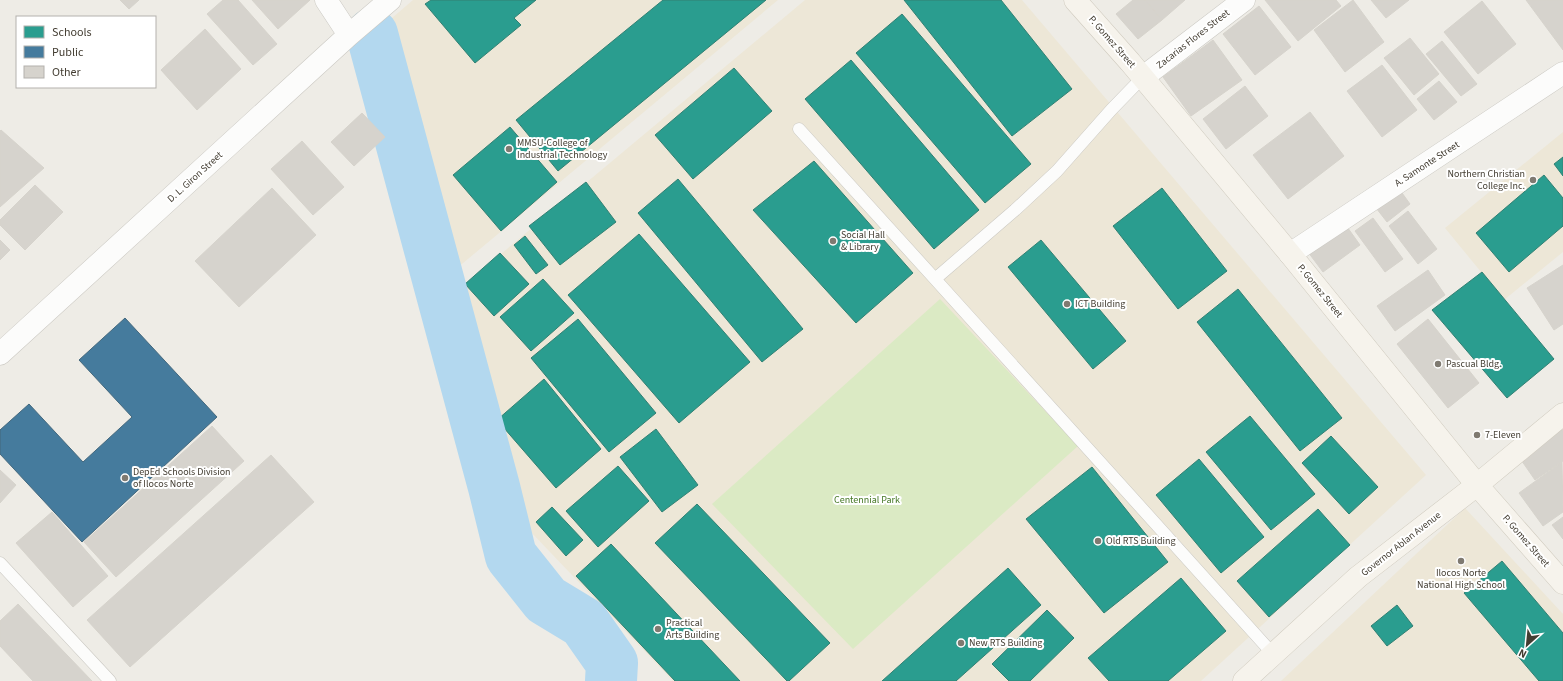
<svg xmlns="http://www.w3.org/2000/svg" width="1563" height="681" viewBox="0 0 1563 681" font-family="'Source Sans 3',sans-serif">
<rect width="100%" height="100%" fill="#eeece6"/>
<path fill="#ede7d7" d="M 413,0 L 778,0 L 450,274 L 385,24 Z
M 805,0 L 1022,0 L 1426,475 L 1201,681 L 673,681 L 509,509 L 465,284 Z
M 1563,132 L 1563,252 L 1504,300 L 1445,228 Z
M 1465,508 L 1563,614 L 1563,681 L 1281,681 Z"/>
<path fill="#dbeac4" d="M 940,299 L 1078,446 L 853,649 L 712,504 Z"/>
<path fill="#2a9d8f" stroke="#328073" d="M 431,0 L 536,0 L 514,18 L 521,25 L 475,63 L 425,4 Z
M 663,0 L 766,0 L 558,171 L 516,120 Z
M 904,0 L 1001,0 L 1072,89 L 1012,136 Z
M 902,14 L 1031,164 L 985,203 L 856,53 Z
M 851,60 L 979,210 L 934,249 L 805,99 Z
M 734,68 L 772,111 L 693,179 L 655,135 Z
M 510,127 L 557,182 L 501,231 L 453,175 Z
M 1563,157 L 1563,176 L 1554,164 Z
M 814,161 L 913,273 L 856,323 L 753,210 Z
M 1544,175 L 1563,198 L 1563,226 L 1509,272 L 1476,233 Z
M 678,179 L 803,329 L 762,362 L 638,213 Z
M 586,182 L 616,222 L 560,265 L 529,226 Z
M 1162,188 L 1227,271 L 1178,309 L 1113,226 Z
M 639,234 L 750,362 L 679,423 L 568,295 Z
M 525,236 L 548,265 L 536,274 L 514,245 Z
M 1041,240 L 1126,341 L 1093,369 L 1008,267 Z
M 500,253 L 529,284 L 494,316 L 465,284 Z
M 1482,272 L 1554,359 L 1507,398 L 1432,310 Z
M 543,279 L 574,313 L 531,351 L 500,317 Z
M 1238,289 L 1342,418 L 1300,451 L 1197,322 Z
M 578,319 L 656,413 L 609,452 L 531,358 Z
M 544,379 L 601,449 L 556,488 L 497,420 Z
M 1250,416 L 1315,494 L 1271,530 L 1206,452 Z
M 656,429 L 698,485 L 662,512 L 620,457 Z
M 1331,436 L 1378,487 L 1349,514 L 1302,463 Z
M 1199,459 L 1264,537 L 1221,573 L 1156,495 Z
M 618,466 L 649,501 L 598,547 L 566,511 Z
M 1092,467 L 1168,562 L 1104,613 L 1026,519 Z
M 697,504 L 830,643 L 789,681 L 787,681 L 655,543 Z
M 552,507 L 583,540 L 566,556 L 536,522 Z
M 1318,509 L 1350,545 L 1269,617 L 1237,581 Z
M 611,544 L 740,681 L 675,681 L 576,576 Z
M 1502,561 L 1563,633 L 1563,681 L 1539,681 L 1464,593 Z
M 1008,568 L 1041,605 L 956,681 L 882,681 Z
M 1181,578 L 1226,631 L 1168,681 L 1109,681 L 1088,658 Z
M 1397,605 L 1413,626 L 1387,646 L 1371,626 Z
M 1047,610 L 1074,638 L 1030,681 L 1009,681 L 992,664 Z"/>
<path fill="#457b9d" stroke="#44687d" d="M 125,318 L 217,417 L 82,542 L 0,454 L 0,430 L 29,404 L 83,462 L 132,417 L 79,360 Z"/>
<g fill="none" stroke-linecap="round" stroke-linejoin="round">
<path stroke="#b3d8ef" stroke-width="52" d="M 372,34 L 494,487 L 511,556 L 546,600 L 584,623 L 612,663 L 611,681"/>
</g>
<path fill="#d6d3cd" stroke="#d6d3cc" d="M 120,0 L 139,0 L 129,9 Z
M 223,0 L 238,0 L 277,44 L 253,65 L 207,14 Z
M 252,0 L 310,0 L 278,29 Z
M 1133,0 L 1145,0 L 1162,20 L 1138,39 L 1116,14 Z
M 1145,0 L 1185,0 L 1162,20 Z
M 1265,0 L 1336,0 L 1341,6 L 1298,41 Z
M 1353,0 L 1384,42 L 1345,72 L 1314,30 Z
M 1371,0 L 1409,0 L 1386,18 Z
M 1526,0 L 1563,0 L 1563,50 Z
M 1482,1 L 1516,44 L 1478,74 L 1444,32 Z
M 1259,6 L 1291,47 L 1255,75 L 1223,34 Z
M 205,29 L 241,69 L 197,110 L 161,70 Z
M 1410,38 L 1439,74 L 1414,95 L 1384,58 Z
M 1213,40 L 1242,80 L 1191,116 L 1163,77 Z
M 1442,41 L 1477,84 L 1461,96 L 1426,54 Z
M 1382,65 L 1417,110 L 1382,137 L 1347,91 Z
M 1439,81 L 1457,102 L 1434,120 L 1417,99 Z
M 1245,86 L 1268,116 L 1226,149 L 1203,119 Z
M 1310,112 L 1344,156 L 1288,199 L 1253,155 Z
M 362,113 L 385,137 L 354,166 L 331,142 Z
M 1,130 L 44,168 L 0,207 L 0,131 Z
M 302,141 L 344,187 L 313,215 L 271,169 Z
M 35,185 L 63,212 L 25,250 L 0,225 L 0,220 Z
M 1397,186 L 1410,204 L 1387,222 L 1373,204 Z
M 272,188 L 316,235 L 239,307 L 195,261 Z
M 1408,211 L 1437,249 L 1418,264 L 1389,226 Z
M 1373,218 L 1403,259 L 1385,272 L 1355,231 Z
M 1345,224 L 1360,245 L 1323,272 L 1308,252 Z
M 0,240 L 10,250 L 0,260 Z
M 1563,265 L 1563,324 L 1554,330 L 1527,288 Z
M 1428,270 L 1445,295 L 1395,331 L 1377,306 Z
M 1428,319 L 1479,383 L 1448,408 L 1397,344 Z
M 1559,425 L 1563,431 L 1563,461 L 1535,480 L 1517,454 Z
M 212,426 L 244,461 L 116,577 L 84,542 Z
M 271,455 L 314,502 L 130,667 L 87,620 Z
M 1562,462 L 1563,512 L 1543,526 L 1519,493 Z
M 0,470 L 16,485 L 0,503 Z
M 52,512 L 108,576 L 73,607 L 16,543 Z
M 1563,517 L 1563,539 L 1552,525 Z
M 18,604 L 92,681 L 33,681 L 0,646 L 0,621 Z"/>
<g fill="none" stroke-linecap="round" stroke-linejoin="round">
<defs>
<path id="service" d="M 1142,78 L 1111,110 L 1057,171 L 1015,210 L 935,279 L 1273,654
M 799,129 L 935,279
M 0,563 L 110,681"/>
<path id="minor" d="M 326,0 L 349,35
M 1142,78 L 1244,0
M 1290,254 L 1563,73
M 0,354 L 349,35 L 390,0"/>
<path id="secondary" d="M 1075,0 L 1130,62 L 1290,254 L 1477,485 L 1563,583
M 1244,681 L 1358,577 L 1477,485 L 1563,414"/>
</defs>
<use href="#service" stroke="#cac8c2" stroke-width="13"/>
<use href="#minor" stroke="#cac8c2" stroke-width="23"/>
<use href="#secondary" stroke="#cfcabe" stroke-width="23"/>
<use href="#service" stroke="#fcfcfb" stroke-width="12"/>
<use href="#minor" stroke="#fcfcfb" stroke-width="22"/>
<use href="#secondary" stroke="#f6f3ec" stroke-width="22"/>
</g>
<g fill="#7f7a71" stroke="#fff" stroke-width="1.5">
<circle cx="509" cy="149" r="4"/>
<circle cx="1533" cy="180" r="4"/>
<circle cx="833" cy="241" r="4"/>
<circle cx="1067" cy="304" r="4"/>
<circle cx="1438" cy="364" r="4"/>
<circle cx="1477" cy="435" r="4"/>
<circle cx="125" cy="478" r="4"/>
<circle cx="1098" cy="541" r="4"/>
<circle cx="1461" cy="561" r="4"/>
<circle cx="658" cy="629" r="4"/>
<circle cx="961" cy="643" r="4"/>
</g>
<g text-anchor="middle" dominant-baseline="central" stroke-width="4" stroke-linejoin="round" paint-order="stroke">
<g font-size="10" fill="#433d32" stroke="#fff">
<text transform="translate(1193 39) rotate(-38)">Zacarias Flores Street</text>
<text transform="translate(1112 42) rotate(49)">P. Gomez Street</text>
<text transform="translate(1427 164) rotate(-33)">A. Samonte Street</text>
<text transform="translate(195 177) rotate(-42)">D. L. Giron Street</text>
<text transform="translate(1320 291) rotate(51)">P. Gomez Street</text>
<text transform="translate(1526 541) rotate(49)">P. Gomez Street</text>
<text transform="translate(1401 544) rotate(-38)">Governor Ablan Avenue</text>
</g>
<g font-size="10" fill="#433d32" stroke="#fff" text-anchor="start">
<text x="517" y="143">MMSU-College of<tspan x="517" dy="12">Industrial Technology</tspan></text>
<text x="1525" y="174" text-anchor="end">Northern Christian<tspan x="1525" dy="12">College Inc.</tspan></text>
<text x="841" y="235">Social Hall<tspan x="841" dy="12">&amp; Library</tspan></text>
<text x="1075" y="304">ICT Building</text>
<text x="1446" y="364">Pascual Bldg.</text>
<text x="1485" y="435">7-Eleven</text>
<text x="133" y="472">DepEd Schools Division<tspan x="133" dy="12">of Ilocos Norte</tspan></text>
<text x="1106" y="541">Old RTS Building</text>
<text x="1461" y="573" text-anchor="middle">Ilocos Norte<tspan x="1461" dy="12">National High School</tspan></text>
<text x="666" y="623">Practical<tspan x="666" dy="12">Arts Building</tspan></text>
<text x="969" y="643">New RTS Building</text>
</g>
<g font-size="10" fill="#447724" stroke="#fff">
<text x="867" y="500">Centennial Park</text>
</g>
</g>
<rect x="16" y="16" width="140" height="72" fill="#ffffff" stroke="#b4b1ad"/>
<rect x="24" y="26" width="20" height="12" fill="#2a9d8f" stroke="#b4b1ad"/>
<text x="52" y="36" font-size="12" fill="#433d32">Schools</text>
<rect x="24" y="46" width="20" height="12" fill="#457b9d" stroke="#b4b1ad"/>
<text x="52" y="56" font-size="12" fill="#433d32">Public</text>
<rect x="24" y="66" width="20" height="12" fill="#d6d3cd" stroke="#b4b1ad"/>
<text x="52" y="76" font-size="12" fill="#433d32">Other</text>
<g transform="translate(1527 645) rotate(207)" stroke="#ffffff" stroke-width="3" paint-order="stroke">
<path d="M0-3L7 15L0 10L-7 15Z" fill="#433d32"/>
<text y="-6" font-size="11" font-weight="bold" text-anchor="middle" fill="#433d32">N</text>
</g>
</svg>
